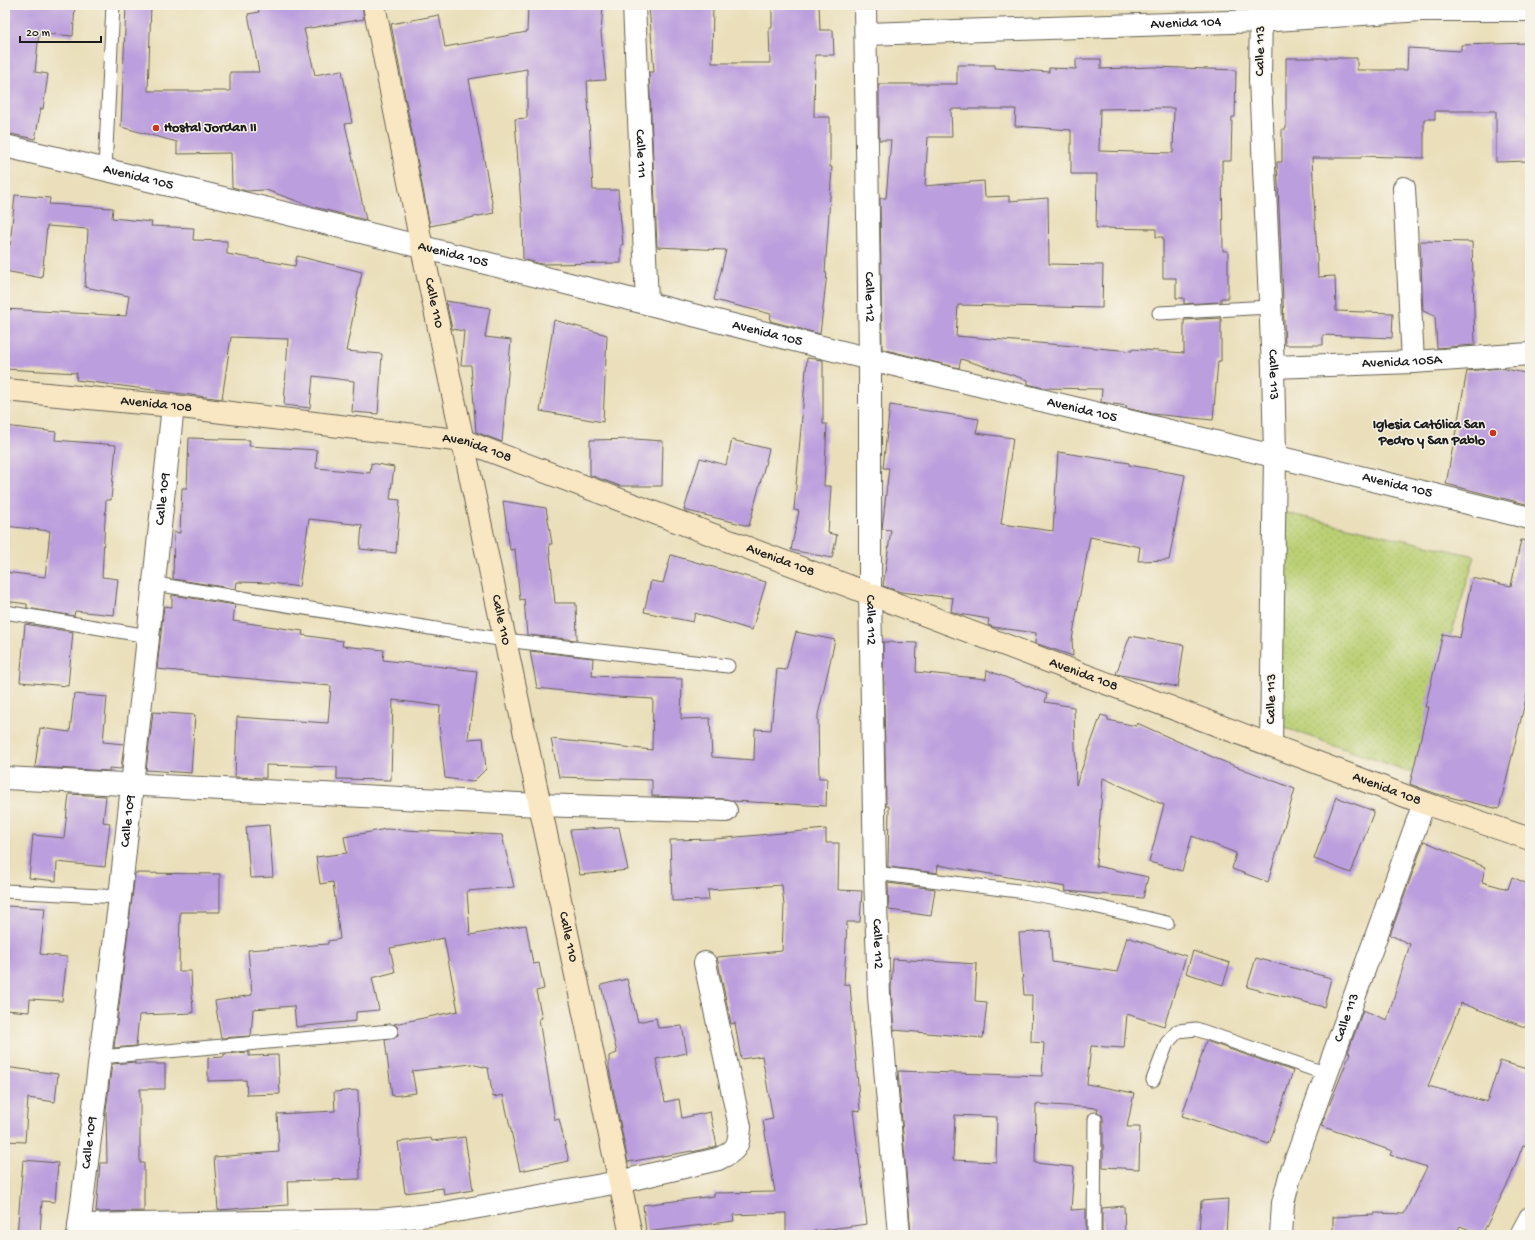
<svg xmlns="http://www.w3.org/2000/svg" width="1535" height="1240" viewBox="0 0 1535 1240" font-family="'Gochi Hand',sans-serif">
<defs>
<pattern id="grass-dots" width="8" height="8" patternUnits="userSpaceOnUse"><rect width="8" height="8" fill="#bbd074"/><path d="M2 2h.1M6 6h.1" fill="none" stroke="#a0b264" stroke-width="1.8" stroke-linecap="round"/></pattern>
</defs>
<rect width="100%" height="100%" fill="#f7f3e8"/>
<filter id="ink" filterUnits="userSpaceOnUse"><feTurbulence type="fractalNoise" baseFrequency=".025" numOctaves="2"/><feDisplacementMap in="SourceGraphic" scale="8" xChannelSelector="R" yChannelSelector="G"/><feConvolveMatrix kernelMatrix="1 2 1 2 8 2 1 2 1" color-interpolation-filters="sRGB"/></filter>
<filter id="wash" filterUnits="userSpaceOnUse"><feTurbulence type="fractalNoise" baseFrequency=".012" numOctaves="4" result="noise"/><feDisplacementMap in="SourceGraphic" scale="16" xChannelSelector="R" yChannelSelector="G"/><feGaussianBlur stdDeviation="0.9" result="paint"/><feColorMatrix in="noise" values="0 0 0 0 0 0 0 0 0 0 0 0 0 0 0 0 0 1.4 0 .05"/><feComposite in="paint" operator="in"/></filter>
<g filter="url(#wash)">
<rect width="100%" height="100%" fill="#eadfba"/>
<path fill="url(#grass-dots)" stroke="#6c7648" d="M 1277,511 L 1475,556 L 1428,711 L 1416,774 L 1274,724 Z"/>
<g id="blocks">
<path fill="#bb9edd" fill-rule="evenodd" d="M 5,5 L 75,5 L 73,36 L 39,33 L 35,72 L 48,74 L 43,109 L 41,108 L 35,139 L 5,133 Z
M 126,5 L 151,5 L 148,91 L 230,91 L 230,72 L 259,72 L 248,14 L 259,12 L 257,5 L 362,5 L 364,19 L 304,29 L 315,75 L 342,70 L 352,123 L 345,124 L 366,220 L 314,207 L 266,190 L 246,191 L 232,187 L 231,153 L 177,154 L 177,142 L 121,127 Z
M 528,5 L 603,5 L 601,33 L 606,80 L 587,81 L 593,190 L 618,190 L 623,245 L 621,245 L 621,263 L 541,264 L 523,259 L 522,207 L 521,207 L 515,119 L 527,118 L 527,69 L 469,79 L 494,213 L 430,226 L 391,24 L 439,15 L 445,47 L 527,32 Z
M 649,5 L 713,5 L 712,63 L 770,63 L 769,28 L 772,28 L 772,5 L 819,5 L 820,30 L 833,30 L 834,55 L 815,55 L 814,117 L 830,117 L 830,167 L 832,167 L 825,273 L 827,273 L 820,334 L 770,321 L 771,314 L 714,300 L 726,250 L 657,247 L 649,72 L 654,72 Z
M 1527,43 L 1530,96 L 1530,161 L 1496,162 L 1496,111 L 1435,111 L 1435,119 L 1424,119 L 1424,158 L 1361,156 L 1361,158 L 1312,158 L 1318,277 L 1335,276 L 1336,311 L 1393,313 L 1392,338 L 1323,335 L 1323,345 L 1285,345 L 1277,162 L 1282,162 L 1282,129 L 1286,129 L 1286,58 L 1357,58 L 1357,70 L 1407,70 L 1408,48 L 1461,51 L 1461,45 Z
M 1076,59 L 1101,59 L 1101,69 L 1153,67 L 1236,70 L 1235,117 L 1232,117 L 1231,161 L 1222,161 L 1223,251 L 1228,251 L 1228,298 L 1221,298 L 1221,302 L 1184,304 L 1184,298 L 1176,298 L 1176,278 L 1163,278 L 1163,237 L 1156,237 L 1156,229 L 1096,228 L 1097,174 L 1071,174 L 1071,130 L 1015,126 L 1016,109 L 951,109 L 952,137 L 928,137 L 925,186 L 984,181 L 985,197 L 1009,196 L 1009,201 L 1048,198 L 1049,264 L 1103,265 L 1102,308 L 958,305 L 956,336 L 1132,351 L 1132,349 L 1184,353 L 1184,320 L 1221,318 L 1221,361 L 1218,361 L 1213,420 L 1152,414 L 1126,408 L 1127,406 L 1101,402 L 1102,389 L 1043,388 L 1028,384 L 1028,380 L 961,359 L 959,368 L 882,349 L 880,198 L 886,198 L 891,140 L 879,140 L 879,84 L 957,84 L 957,65 L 995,65 L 995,68 L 1049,72 L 1049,68 L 1076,69 ZM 1174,108 L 1173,153 L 1099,151 L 1100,109 Z
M 15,195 L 50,198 L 49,204 L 113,208 L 112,218 L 152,222 L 151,226 L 194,228 L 193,240 L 227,241 L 227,254 L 295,266 L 297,256 L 362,272 L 346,351 L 382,354 L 378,414 L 352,412 L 354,381 L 313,376 L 310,408 L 284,405 L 288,339 L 231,337 L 222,399 L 76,380 L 77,373 L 5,369 L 5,309 L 126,316 L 129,296 L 85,287 L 88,229 L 47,226 L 42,278 L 5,271 L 5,244 L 10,245 Z
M 1420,241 L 1472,242 L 1475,345 L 1437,348 L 1435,316 L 1423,311 Z
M 446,301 L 490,308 L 485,337 L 511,340 L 502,442 L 476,432 L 471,365 L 461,365 L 464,331 L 452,329 Z
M 554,320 L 607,335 L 603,422 L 540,411 Z
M 807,358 L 823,360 L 823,424 L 827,424 L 824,486 L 831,486 L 828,533 L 837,535 L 832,558 L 791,550 L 799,511 L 794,510 Z
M 1501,368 L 1530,374 L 1530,505 L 1446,484 L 1467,371 Z
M 890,405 L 979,419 L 976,433 L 1013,438 L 1001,524 L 1053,531 L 1058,452 L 1129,463 L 1129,465 L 1185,475 L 1169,560 L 1138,561 L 1140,547 L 1090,537 L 1072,640 L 1073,656 L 1035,643 L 1036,633 L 993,627 L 988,625 L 989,619 L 959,614 L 951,611 L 953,598 L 901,592 L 883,586 L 891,530 L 882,529 L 889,468 L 883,468 Z
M 5,426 L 56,432 L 55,440 L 116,445 L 111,500 L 106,500 L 102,577 L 118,579 L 114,615 L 75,611 L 74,616 L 27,608 L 27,604 L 5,601 L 5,572 L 45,577 L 50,531 L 5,526 Z
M 189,438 L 250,440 L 249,446 L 317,450 L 316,468 L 370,473 L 371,463 L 394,467 L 390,499 L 400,500 L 396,553 L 360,549 L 362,525 L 309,519 L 299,587 L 272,583 L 237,582 L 236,589 L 173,579 L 174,532 L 180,533 L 182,488 L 187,488 Z
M 635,439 L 663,441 L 662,486 L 620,486 L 590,475 L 590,440 Z
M 732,440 L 769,449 L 749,526 L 684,510 L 700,458 L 726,465 Z
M 503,501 L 546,508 L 552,544 L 549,544 L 555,603 L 576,603 L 577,640 L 527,635 L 524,599 L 520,600 L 515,549 L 510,550 Z
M 1521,540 L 1530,541 L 1530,682 L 1499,809 L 1437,794 L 1410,784 L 1428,707 L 1425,707 L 1443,634 L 1460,638 L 1472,578 L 1511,586 Z
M 671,555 L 766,582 L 752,630 L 695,613 L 693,622 L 644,612 L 651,581 L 663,583 Z
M 172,595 L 235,605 L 233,621 L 303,631 L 302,635 L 343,641 L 342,646 L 384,650 L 383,660 L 477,671 L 468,739 L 483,738 L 486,769 L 473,782 L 445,778 L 439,723 L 440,706 L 393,700 L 391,780 L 337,779 L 337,767 L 266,765 L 266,778 L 235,777 L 237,717 L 328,723 L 331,686 L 197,674 L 197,673 L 157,669 L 164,606 L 172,607 Z
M 25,624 L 73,632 L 68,686 L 20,682 Z
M 796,632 L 835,640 L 818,715 L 819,778 L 827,778 L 826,806 L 733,801 L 726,799 L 652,796 L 652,780 L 559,777 L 551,739 L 652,750 L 653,699 L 617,697 L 537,688 L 530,651 L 593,658 L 592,676 L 682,679 L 681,719 L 710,718 L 712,757 L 754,760 L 755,729 L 771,730 L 777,669 L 786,670 Z
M 1130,636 L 1184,645 L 1178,687 L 1116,674 Z
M 883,642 L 917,643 L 916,672 L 986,679 L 987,670 L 1047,694 L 1045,702 L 1074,707 L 1076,785 L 1101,715 L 1108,717 L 1108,720 L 1136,726 L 1137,723 L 1217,759 L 1295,789 L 1268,882 L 1232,869 L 1236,853 L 1192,836 L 1182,871 L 1149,862 L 1164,805 L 1103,778 L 1096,866 L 1148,877 L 1143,898 L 1065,891 L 1066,887 L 938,865 L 937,873 L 888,867 L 889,806 L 886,806 Z
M 74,694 L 107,697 L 103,742 L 124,744 L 121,769 L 109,768 L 109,771 L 35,767 L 40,728 L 70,732 Z
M 153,712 L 195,715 L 191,773 L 146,770 Z
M 69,794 L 106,796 L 103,822 L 110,823 L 105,867 L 57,862 L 56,881 L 29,878 L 33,835 L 64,838 Z
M 1336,797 L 1374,811 L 1351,873 L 1314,859 Z
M 269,825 L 273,877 L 250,878 L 246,827 Z
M 619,827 L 628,870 L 580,875 L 570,830 Z
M 386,829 L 502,835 L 514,887 L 467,891 L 470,935 L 526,925 L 533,964 L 539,963 L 544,989 L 536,991 L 542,1018 L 539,1019 L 555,1120 L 559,1119 L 569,1161 L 520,1171 L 503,1095 L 493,1097 L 488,1068 L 471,1064 L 412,1071 L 416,1093 L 392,1096 L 385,1040 L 395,1038 L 398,1035 L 398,1027 L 394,1024 L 458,1011 L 444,938 L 390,948 L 395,972 L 372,978 L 379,1010 L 356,1012 L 356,1021 L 296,1027 L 294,1006 L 253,1009 L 251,1036 L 221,1038 L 215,1001 L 252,995 L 248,950 L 328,944 L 328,941 L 340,939 L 333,882 L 320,884 L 316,857 L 347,853 L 344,837 Z
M 826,829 L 826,843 L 839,843 L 838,890 L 862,891 L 860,922 L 847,922 L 844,985 L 850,984 L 860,1111 L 853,1110 L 867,1224 L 808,1232 L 808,1235 L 786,1235 L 786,1213 L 733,1215 L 734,1221 L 646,1232 L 643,1205 L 714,1196 L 714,1193 L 775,1192 L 763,1121 L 773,1119 L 762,1056 L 741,1059 L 735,1023 L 731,1024 L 717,957 L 782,951 L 784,906 L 782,885 L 708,890 L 709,900 L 672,901 L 670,840 L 715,839 Z
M 1424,841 L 1485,867 L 1482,882 L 1508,889 L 1512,877 L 1530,885 L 1530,1029 L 1461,1003 L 1428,1086 L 1487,1102 L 1500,1061 L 1530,1070 L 1530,1147 L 1523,1145 L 1510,1179 L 1482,1235 L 1460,1226 L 1456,1235 L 1333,1235 L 1333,1217 L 1374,1215 L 1374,1213 L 1404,1214 L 1427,1167 L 1390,1155 L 1392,1151 L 1321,1126 L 1350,1053 L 1348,1052 L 1363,1010 L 1387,1020 L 1410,944 L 1390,935 Z
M 135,873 L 220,874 L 220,912 L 180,912 L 179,971 L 191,971 L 193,1013 L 139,1015 L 136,1046 L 114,1048 Z
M 888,883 L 935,889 L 931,916 L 889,910 Z
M 5,906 L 45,908 L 40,954 L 67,957 L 62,1001 L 30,999 L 29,1012 L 5,1010 Z
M 1050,931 L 1052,962 L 1117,972 L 1127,937 L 1186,956 L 1164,1026 L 1127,1014 L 1124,1048 L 1091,1046 L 1087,1084 L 1134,1093 L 1127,1127 L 1140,1127 L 1139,1169 L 1103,1167 L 1103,1119 L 1102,1115 L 1097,1112 L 1098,1108 L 1036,1104 L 1035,1163 L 1074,1167 L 1071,1210 L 1086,1209 L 1086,1235 L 911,1235 L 898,1071 L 1042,1076 L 1044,1043 L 1031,1042 L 1032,995 L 1024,995 L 1019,933 ZM 955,1115 L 997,1117 L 996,1162 L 953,1160 Z
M 1193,951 L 1230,963 L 1223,985 L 1186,973 Z
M 1256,958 L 1331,978 L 1324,1007 L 1247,987 Z
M 893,959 L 977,964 L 975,1001 L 987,1002 L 983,1038 L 894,1030 L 891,989 Z
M 627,979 L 638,1022 L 656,1018 L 658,1028 L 682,1026 L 687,1053 L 656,1059 L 665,1102 L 679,1099 L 682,1118 L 710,1112 L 717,1146 L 692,1152 L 692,1151 L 628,1162 L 609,1069 L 609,1056 L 617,1053 L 601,985 Z
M 1206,1041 L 1293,1071 L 1269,1144 L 1182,1116 Z
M 249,1052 L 249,1056 L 278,1055 L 280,1094 L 247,1095 L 246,1080 L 208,1081 L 208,1058 L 224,1057 L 224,1054 Z
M 135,1062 L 134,1064 L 165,1064 L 165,1089 L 140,1089 L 140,1163 L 144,1163 L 144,1211 L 96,1212 L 100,1163 L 107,1163 L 106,1110 L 112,1064 Z
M 5,1067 L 58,1074 L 55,1102 L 28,1098 L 25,1142 L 5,1141 Z
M 358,1090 L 360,1179 L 287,1181 L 288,1205 L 218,1210 L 214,1157 L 279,1152 L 277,1114 L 335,1111 L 334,1092 Z
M 465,1137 L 473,1190 L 444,1195 L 443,1188 L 405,1193 L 398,1142 L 431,1138 L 432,1141 Z
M 23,1160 L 58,1163 L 55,1202 L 42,1201 L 40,1235 L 17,1235 Z
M 1228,1199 L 1226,1235 L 1199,1235 L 1201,1201 Z
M 1124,1206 L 1125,1235 L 1102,1235 L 1102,1208 Z"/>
</g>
</g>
<g filter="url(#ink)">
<use href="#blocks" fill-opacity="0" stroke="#646053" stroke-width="1"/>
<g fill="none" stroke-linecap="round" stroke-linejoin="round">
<defs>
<path id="lane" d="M 105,169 L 113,5
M 1159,313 L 1270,307
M 155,584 L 505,640 L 728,666
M 5,612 L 148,636
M 875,873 L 1018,891 L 1077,902 L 1167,923
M 5,891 L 120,897
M 100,1057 L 391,1031
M 1153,1080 L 1167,1043 L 1178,1031 L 1196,1029 L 1327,1074
M 1094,1235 L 1095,1119"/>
<g id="street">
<path id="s1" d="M 634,5 L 647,302"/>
<path id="s2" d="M 865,5 L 870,359 L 870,592 L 875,873 L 879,996 L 899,1235"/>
<path id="s3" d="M 1261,5 L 1260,80 L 1273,367 L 1275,455 L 1271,745"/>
<path id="s4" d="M 866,34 L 1261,21 L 1421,10 L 1530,10"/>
<path id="s5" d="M 5,146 C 294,213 582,288 870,359 C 1090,413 1310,463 1530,518"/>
<path d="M 1404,188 L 1413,362"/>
<path id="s6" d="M 1273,367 L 1413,362 L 1530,354"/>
<path d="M 5,778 L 539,805 L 726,811"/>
<path d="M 79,1225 L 379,1220 L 439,1214 L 619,1182 L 718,1159 C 736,1151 739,1147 740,1127 L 705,963"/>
<path id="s7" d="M 78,1235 L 120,897 L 173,406"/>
<path id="s8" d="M 1281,1235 L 1283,1203 L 1290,1176 L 1424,803"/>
<path d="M 1521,1235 L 1530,1218"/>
</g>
<g id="secondary">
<path id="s9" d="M 374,5 L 422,248 L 631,1235"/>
<path id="s10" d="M 5,390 L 173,406 L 464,441 L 1424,803 L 1530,839"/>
</g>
</defs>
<use href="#lane" stroke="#646053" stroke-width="15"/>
<use href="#street" stroke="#646053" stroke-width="24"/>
<use href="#secondary" stroke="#646053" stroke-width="24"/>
<use href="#lane" stroke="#fff" stroke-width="13"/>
<use href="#street" stroke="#fff" stroke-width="22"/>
<use href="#secondary" stroke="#f9e7c3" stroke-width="22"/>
</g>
</g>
<g fill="#c8321e" stroke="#f7f3e8" stroke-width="1.5">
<circle cx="156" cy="128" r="4"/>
<circle cx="1493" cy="433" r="4"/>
</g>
<g text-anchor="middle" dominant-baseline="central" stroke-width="3" stroke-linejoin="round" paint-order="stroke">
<g font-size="14" fill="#1c1c1c" stroke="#f7f3e8">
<text stroke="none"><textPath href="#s4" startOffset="320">Avenida 104</textPath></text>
<text transform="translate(1261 51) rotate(-89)">Calle 113</text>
<text stroke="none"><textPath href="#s1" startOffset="149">Calle 111</textPath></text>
<text stroke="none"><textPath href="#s5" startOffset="137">Avenida 105</textPath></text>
<text stroke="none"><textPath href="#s5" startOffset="461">Avenida 105</textPath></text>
<text stroke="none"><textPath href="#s2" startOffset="292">Calle 112</textPath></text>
<text stroke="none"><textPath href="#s9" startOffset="304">Calle 110</textPath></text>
<text stroke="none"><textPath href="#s5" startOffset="785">Avenida 105</textPath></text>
<text stroke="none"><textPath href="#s6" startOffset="129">Avenida 105A</textPath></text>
<text stroke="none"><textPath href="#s3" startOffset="370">Calle 113</textPath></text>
<text stroke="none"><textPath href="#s10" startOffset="152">Avenida 108</textPath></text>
<text stroke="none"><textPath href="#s5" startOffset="1109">Avenida 105</textPath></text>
<text stroke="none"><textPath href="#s10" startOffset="476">Avenida 108</textPath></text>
<text stroke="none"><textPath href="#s5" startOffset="1433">Avenida 105</textPath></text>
<text stroke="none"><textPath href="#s7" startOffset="741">Calle 109</textPath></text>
<text stroke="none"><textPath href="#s10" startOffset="800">Avenida 108</textPath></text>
<text stroke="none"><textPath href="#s9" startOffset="628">Calle 110</textPath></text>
<text stroke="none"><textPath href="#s2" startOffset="615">Calle 112</textPath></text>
<text stroke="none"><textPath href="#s10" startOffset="1124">Avenida 108</textPath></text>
<text transform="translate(1272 699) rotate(-89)">Calle 113</text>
<text stroke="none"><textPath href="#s10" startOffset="1448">Avenida 108</textPath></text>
<text stroke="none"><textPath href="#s7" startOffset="417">Calle 109</textPath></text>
<text stroke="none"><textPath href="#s9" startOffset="952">Calle 110</textPath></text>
<text stroke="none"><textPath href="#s2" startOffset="939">Calle 112</textPath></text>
<text stroke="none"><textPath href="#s8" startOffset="228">Calle 113</textPath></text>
<text stroke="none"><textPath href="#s7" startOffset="93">Calle 109</textPath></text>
</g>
<g font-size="14" font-weight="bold" fill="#1c1c1c" stroke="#f7f3e8" text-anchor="start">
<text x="164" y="128">Hostal Jordan II</text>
<text x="1485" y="425" text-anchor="end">Iglesia Católica San<tspan x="1485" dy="16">Pedro y San Pablo</tspan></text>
</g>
</g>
<rect width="1535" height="1240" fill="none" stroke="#f7f3e8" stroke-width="20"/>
<path d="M20 36v6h81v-6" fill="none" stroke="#1c1c1c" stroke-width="2"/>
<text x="26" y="36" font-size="12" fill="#1c1c1c" stroke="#f7f3e8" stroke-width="3" paint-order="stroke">20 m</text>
</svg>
